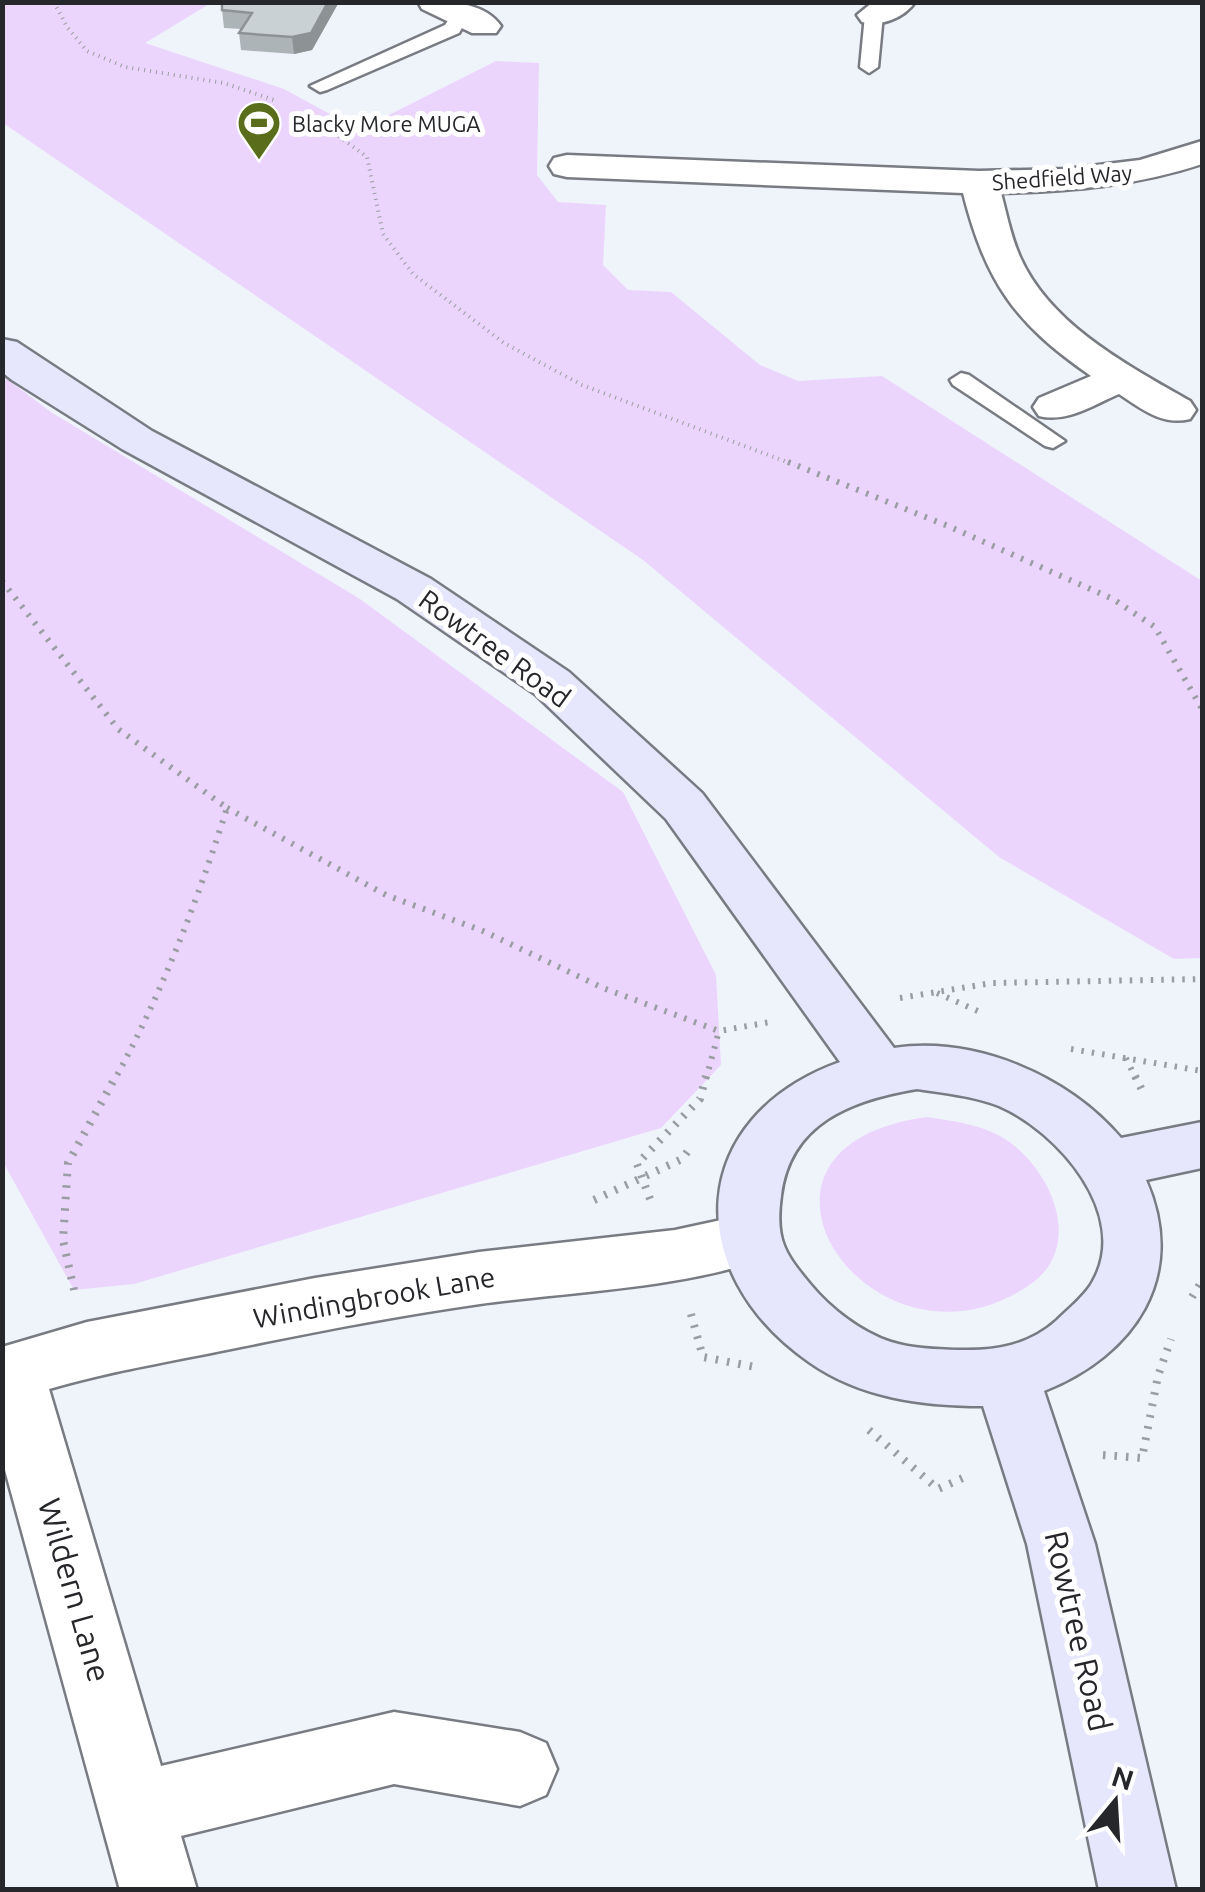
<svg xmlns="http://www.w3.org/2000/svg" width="1205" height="1892" viewBox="0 0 1205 1892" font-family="Ubuntu,sans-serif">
<rect width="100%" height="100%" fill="#eff4fb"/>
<path fill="#ecd5fc" d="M 2,3 L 211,3 L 145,43 L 284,89 L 359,130 L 496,61 L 539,63 L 537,175 L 558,202 L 606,205 L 603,265 L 628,290 L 671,292 L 760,365 L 798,381 L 882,376 L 1202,581 L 1202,958 L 1174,959 L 999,857 L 643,560 L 3,123 Z
M 3,376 L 51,412 L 360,599 L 623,792 L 716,975 L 721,1065 L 661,1128 L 134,1284 L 74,1290 L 3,1162 Z
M 927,1117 C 952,1121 978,1124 1000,1136 C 1050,1164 1088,1247 1028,1286 C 872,1390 705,1147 927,1117 Z"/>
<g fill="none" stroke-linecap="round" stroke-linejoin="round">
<defs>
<path id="lane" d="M 461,9 L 470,14 L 459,33 L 327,90 L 320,92 L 310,86 L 445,25 L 455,10 Z
M 874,10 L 883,15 L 878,67 L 869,73 L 860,67 L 865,15 Z
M 961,373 L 969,375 L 1065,441 L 1053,448 L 1045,446 L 953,385 L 950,380 Z"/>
<path id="street" d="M 418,2 C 446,2 483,0 501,26 L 496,33 L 472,33 L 422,9 Z
M 873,2 L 915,2 C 904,18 881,27 862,22 L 857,15 Z
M 1202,141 L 1202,164 C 1136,186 1071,191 1001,193 C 1007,215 1011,238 1021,259 C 1052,326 1129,366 1190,401 L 1196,410 L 1190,419 C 1162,426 1142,409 1119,394 C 1093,405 1067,423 1039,416 L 1033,407 L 1039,398 L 1091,376 C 1014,323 986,282 963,193 L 567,177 L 554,174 L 549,166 L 554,158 L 567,155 L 979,171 L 1066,169 L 1140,160 Z
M 749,1214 L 771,1221 L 780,1239 L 771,1257 C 677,1289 577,1291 480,1304 C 395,1316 310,1333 226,1350 C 167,1362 107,1372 49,1389 L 161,1766 L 394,1712 L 520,1732 L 546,1743 L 557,1769 L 546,1795 L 520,1806 L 394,1784 L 181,1836 L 197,1890 L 120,1890 L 2,1459 L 2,1347 L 87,1322 L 315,1278 L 479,1252 L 675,1230 Z"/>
<path id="secondary" d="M 2,339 L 17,342 L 152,431 L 431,579 L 569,672 L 702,793 L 894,1048 C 976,1036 1068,1076 1121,1138 L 1202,1122 L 1202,1168 L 1146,1180 C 1188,1276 1135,1355 1044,1391 L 1095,1544 L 1176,1890 L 1099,1890 L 1027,1544 L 983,1406 C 922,1406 860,1398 809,1362 C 680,1272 687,1117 840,1062 L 666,819 L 535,694 L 397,599 L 122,449 L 12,380 L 2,372 ZM 917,1089 C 944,1093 973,1096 999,1106 C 1057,1131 1131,1214 1093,1281 C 1086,1295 1068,1309 1057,1320 C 1028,1346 995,1351 958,1350 C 936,1349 913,1349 891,1342 C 861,1332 831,1309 811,1285 C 784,1253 775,1239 781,1196 C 790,1123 851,1100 917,1089 Z"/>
</defs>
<use href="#lane" stroke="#787c82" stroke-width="5"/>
<use href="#street" stroke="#787c82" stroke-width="5"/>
<use href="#secondary" stroke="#787c82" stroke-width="5"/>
<path stroke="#9a9da3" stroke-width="4" stroke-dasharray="1 5" stroke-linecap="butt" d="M 54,2 L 67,27 L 87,51 L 125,67 L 224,83 L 274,100
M 329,129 L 367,157 L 383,234 L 413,274 L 504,343 L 582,385 L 795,465"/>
<path stroke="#9a9da3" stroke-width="6" stroke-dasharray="2.5 8" stroke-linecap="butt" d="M 788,462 L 948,526 L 1113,599 L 1155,627 L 1202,709
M 2,581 L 118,729 L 227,808 C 197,902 162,993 115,1079
M 227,808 L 386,895 L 483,931 L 603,988 L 719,1031 L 770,1022
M 937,993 L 980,1012
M 900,998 L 992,983 L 1202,979
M 1071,1049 L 1202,1071
M 1126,1058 L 1136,1079
M 706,1079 L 719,1031"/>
<path stroke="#9a9da3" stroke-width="8" stroke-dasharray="2.5 9" stroke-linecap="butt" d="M 1135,1076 L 1145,1096
M 650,1199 L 637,1164 L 700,1099 L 706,1076
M 594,1200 L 682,1159 L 691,1147
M 74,1290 L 63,1240 L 68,1163 L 116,1076
M 1192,1297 L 1202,1281
M 691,1314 L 703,1357 L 755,1367
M 869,1430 L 938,1489 L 967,1476
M 1103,1455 L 1142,1458 L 1158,1376 L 1171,1339"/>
<use href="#lane" fill="#fff" fill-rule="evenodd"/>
<use href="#street" fill="#fff" fill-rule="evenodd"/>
<use href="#secondary" fill="#e6e6fc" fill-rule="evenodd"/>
</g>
<path fill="#adb4b7" d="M 339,2 L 312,50 L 294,54 L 241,50 L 239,33 L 241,29 L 224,28 L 222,10 Z"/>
<path fill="#8d9295" d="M 328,2 L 339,2 L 312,50 L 294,54 L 292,37 Z"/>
<path fill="#c9d1d5" stroke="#8d9295" stroke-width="2.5" d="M 222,2 L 328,2 L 311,33 L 292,37 L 239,33 L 252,13 L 222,10 Z"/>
<defs>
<symbol id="stadium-pin" viewBox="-11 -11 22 30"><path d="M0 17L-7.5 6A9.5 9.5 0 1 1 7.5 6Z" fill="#596d1b" stroke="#fff"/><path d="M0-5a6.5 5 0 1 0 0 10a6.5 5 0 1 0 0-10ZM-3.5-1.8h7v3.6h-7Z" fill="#fff"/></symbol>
</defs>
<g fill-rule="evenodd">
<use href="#stadium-pin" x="234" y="98" width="50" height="68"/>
</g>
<g text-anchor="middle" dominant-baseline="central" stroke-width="10" stroke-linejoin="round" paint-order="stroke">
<g font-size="22" fill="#26272a" stroke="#fff" text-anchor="start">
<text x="292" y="123">Blacky More MUGA</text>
</g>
<g font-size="22" fill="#26272a" stroke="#fff">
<text transform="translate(1062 177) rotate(-4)">Shedfield Way</text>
</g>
<g font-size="28" fill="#26272a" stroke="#fff">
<text transform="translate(495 648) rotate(36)">Rowtree Road</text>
<text transform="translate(374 1297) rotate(-10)">Windingbrook Lane</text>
</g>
<g font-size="32" fill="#26272a" stroke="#fff">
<text transform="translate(75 1590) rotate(74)">Wildern Lane</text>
<text transform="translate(1079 1631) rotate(77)">Rowtree Road</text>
</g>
</g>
<rect width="1205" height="1892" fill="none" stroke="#26272a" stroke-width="10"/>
<g transform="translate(1115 1802) rotate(18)" stroke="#ffffff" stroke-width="8" paint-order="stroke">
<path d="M0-8L18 38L0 25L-18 38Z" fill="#26272a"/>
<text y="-15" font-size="28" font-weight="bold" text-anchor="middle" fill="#26272a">N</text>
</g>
</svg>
